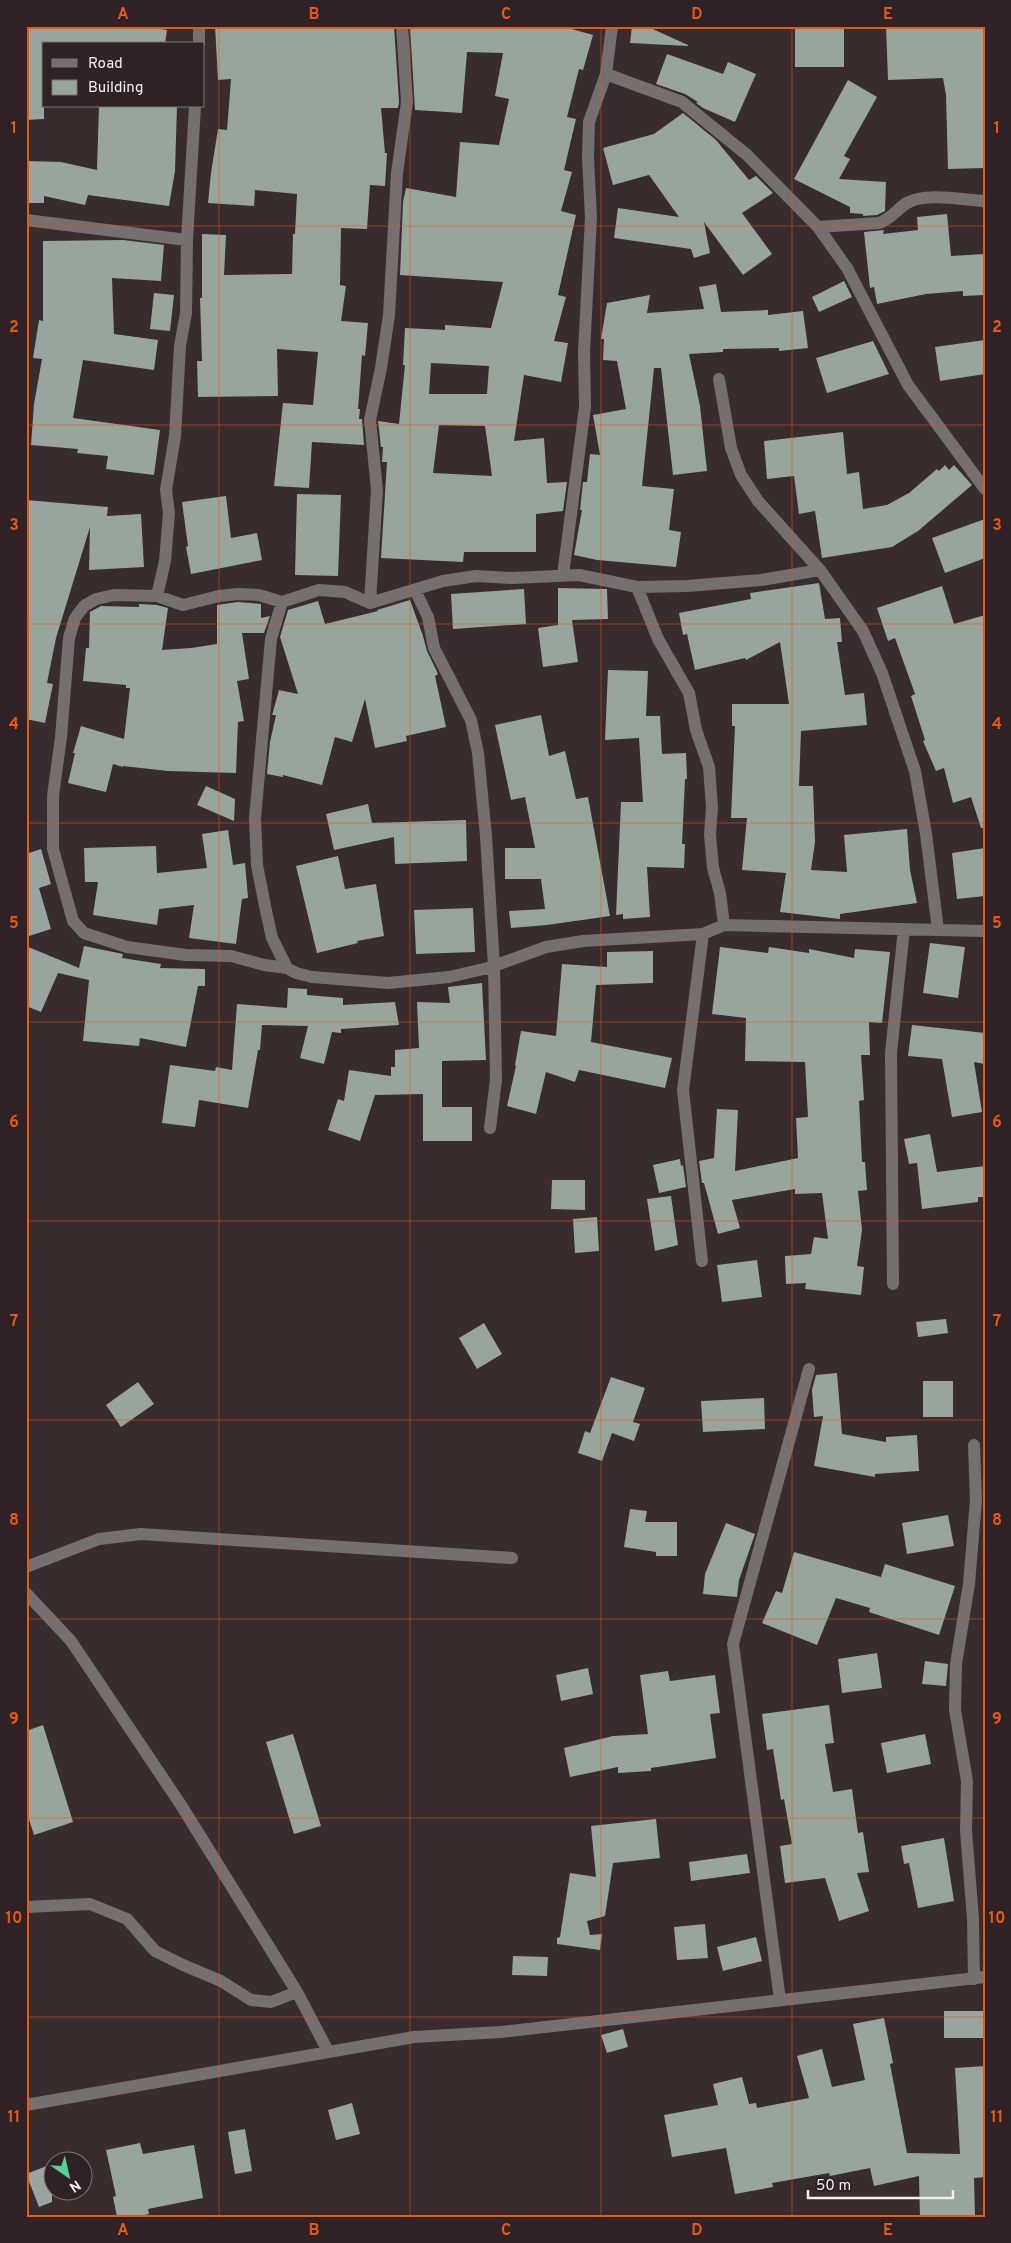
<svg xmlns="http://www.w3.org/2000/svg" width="1011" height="2243" viewBox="0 0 1011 2243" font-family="Overpass,sans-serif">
<rect width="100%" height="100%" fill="#382c2f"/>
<path fill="#97a59d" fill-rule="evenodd" d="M 26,26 L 145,26 L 167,30 L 165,44 L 44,44 L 44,119 L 26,120 Z
M 215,26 L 394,26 L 399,102 L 398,108 L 381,108 L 385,153 L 387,153 L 385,186 L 370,185 L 367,229 L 341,228 L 340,285 L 346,286 L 341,321 L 368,323 L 365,356 L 362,355 L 358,409 L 360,409 L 359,419 L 362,419 L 364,445 L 312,442 L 309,488 L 274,486 L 283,403 L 313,405 L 318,352 L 277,349 L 278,396 L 198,397 L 197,361 L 202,361 L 200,298 L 202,298 L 202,234 L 226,235 L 224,275 L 292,274 L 293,234 L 295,234 L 297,194 L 255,190 L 254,206 L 208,203 L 211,173 L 218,129 L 227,130 L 231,79 L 218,80 Z
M 410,26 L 561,26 L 593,35 L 583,70 L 579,69 L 567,117 L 576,119 L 564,170 L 572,172 L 561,211 L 576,215 L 558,295 L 566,297 L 554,341 L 568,343 L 561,382 L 524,375 L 514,441 L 544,438 L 547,483 L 567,482 L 563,511 L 536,514 L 536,552 L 464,552 L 463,562 L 381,558 L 387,462 L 382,462 L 383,447 L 381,447 L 378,421 L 399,424 L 405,365 L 403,365 L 405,328 L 445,330 L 445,325 L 491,328 L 503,282 L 400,275 L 403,202 L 406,188 L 456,197 L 460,142 L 499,145 L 509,99 L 495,96 L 503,53 L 467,52 L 462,113 L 415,110 ZM 431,363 L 489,366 L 487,394 L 429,394 ZM 439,425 L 485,426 L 492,476 L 433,473 Z
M 632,26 L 646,26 L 688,45 L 688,46 L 630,43 Z
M 795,26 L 844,26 L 844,67 L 795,67 Z
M 886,26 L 985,28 L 985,168 L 948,169 L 946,95 L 943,78 L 888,80 Z
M 667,54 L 723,74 L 728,62 L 756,74 L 735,122 L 703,108 L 696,103 L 698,102 L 685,94 L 656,84 Z
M 848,80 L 877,97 L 844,156 L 850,159 L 839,179 L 886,182 L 885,211 L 877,215 L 863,216 L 863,214 L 850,213 L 850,207 L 794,179 Z
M 99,106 L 177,106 L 175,171 L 169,206 L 88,195 L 85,205 L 44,196 L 44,203 L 26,203 L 26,161 L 61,162 L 97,170 Z
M 683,113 L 716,140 L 749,180 L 756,176 L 773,193 L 742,213 L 772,254 L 743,275 L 704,222 L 710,253 L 694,258 L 691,249 L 614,238 L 618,208 L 679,217 L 649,175 L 613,185 L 603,148 L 654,134 Z
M 947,214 L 951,256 L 985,254 L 985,295 L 963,296 L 963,291 L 926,294 L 877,304 L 874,287 L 870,288 L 864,232 L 884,230 L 883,234 L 918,230 L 917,217 Z
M 123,240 L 164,245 L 161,281 L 112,278 L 114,334 L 158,340 L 154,370 L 83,360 L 73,418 L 160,430 L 154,475 L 106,469 L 108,456 L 77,453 L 78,449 L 31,445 L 34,404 L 42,359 L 33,358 L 39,320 L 43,321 L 43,241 Z
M 844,281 L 852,297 L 819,312 L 812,297 Z
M 716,284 L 721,312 L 768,310 L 768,315 L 803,311 L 808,348 L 779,351 L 779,348 L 723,349 L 723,352 L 689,354 L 700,406 L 707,471 L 673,475 L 661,368 L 654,368 L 642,486 L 674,489 L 669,530 L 681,532 L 676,567 L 597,560 L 574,555 L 582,510 L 580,510 L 583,482 L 587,482 L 590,454 L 600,455 L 593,415 L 626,409 L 617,361 L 603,360 L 604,339 L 601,339 L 607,303 L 650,295 L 647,313 L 704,309 L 699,287 Z
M 154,293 L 174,295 L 170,331 L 150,329 Z
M 985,340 L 985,374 L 940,381 L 935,347 Z
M 873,341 L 889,374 L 827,393 L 816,358 Z
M 843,432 L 847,474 L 859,472 L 863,509 L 887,505 L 909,493 L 937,469 L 939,471 L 945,465 L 949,470 L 954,465 L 972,485 L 918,531 L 892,547 L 822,558 L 815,511 L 799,514 L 794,476 L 767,479 L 764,441 Z
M 297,494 L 341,495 L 338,576 L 295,575 Z
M 226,496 L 231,538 L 257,533 L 262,560 L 191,574 L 186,547 L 188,546 L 182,502 Z
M 26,500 L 108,507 L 107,516 L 141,514 L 144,567 L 89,570 L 90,527 L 56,638 L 47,683 L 53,684 L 45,723 L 26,719 Z
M 985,519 L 985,558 L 945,573 L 932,538 Z
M 819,583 L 825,619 L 840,618 L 842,642 L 837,642 L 845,695 L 864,693 L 867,725 L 801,731 L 799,786 L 813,786 L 815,842 L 811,870 L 847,872 L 844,835 L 907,829 L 910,870 L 917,903 L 840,914 L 840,919 L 780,912 L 786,873 L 742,870 L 747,818 L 731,818 L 735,726 L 732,726 L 732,704 L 789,704 L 780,642 L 746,660 L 745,658 L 695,670 L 687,634 L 683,635 L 679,613 L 751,599 L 750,593 Z
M 942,586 L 954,624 L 985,615 L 985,828 L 981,828 L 971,797 L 953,803 L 944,768 L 936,771 L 923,741 L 925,740 L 911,696 L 915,694 L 895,638 L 888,641 L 877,608 Z
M 558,588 L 607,589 L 608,619 L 572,620 L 578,662 L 543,667 L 538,628 L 558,625 Z
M 524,589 L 526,624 L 453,629 L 451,594 Z
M 410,600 L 423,636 L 427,651 L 438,674 L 435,676 L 446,727 L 406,736 L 407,741 L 375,748 L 365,699 L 352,742 L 335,737 L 322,785 L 283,775 L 283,777 L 267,774 L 270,742 L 276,715 L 272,715 L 273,712 L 279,690 L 298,694 L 280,637 L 288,610 L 318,601 L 325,624 L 378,611 L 377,610 Z
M 238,602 L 261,604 L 261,618 L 270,616 L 264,633 L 242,633 L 249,679 L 237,681 L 244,721 L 238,722 L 236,773 L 168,771 L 123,766 L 123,767 L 113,764 L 106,792 L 68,783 L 75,753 L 73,753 L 81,726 L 124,739 L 130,688 L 126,688 L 126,685 L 83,681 L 86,648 L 89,648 L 90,612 L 101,606 L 139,607 L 139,604 L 157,605 L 168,608 L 162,650 L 191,648 L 217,644 L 217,605 Z
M 608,670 L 648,671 L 646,716 L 660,716 L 662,754 L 686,753 L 687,779 L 685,779 L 682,844 L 685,844 L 684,868 L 647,867 L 650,917 L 623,919 L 623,914 L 616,915 L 621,802 L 643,802 L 639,738 L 605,740 Z
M 541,715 L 549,756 L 565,751 L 576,799 L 588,797 L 610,916 L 547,925 L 511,928 L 509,911 L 545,909 L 541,879 L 505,879 L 505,848 L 535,848 L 525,797 L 511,800 L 495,725 Z
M 206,786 L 235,799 L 234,821 L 197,805 Z
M 368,804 L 372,823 L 466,820 L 467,861 L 395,864 L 394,837 L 334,850 L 326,814 Z
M 228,830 L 233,865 L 245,863 L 248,898 L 242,899 L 236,944 L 189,938 L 194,905 L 159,909 L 157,925 L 93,915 L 98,882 L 85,882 L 84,848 L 156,846 L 157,873 L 207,868 L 202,834 Z
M 985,848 L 985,896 L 957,899 L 952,853 Z
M 41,849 L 51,884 L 39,888 L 51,929 L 26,937 L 26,854 Z
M 338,856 L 345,889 L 376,884 L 384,936 L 357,941 L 358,943 L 317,953 L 296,866 Z
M 473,908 L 475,952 L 416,954 L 414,910 Z
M 930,943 L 965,947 L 958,998 L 923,993 Z
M 26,946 L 79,968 L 84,946 L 123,954 L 122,958 L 161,964 L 160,968 L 205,969 L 205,986 L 198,986 L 186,1047 L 140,1038 L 139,1046 L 83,1041 L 89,980 L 58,973 L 41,1012 L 26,1006 Z
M 720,947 L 768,953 L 769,947 L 809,953 L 809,949 L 854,958 L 855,949 L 890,952 L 882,1023 L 869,1022 L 870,1055 L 861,1055 L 864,1100 L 859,1101 L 862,1162 L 865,1162 L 867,1190 L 858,1191 L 862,1230 L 857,1266 L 864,1267 L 861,1295 L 805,1289 L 806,1283 L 786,1284 L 785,1256 L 811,1254 L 814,1237 L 828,1239 L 822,1193 L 795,1194 L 795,1189 L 732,1200 L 740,1228 L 718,1234 L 704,1183 L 702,1183 L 699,1161 L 714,1158 L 717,1109 L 738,1110 L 735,1171 L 798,1158 L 796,1118 L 808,1117 L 805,1062 L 745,1061 L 746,1018 L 712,1014 Z
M 653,951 L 653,983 L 596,985 L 591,1042 L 672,1058 L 665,1088 L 579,1070 L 575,1082 L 546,1072 L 536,1114 L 507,1106 L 516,1066 L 515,1065 L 521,1031 L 556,1036 L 562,964 L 607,967 L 607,952 Z
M 482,983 L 486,1060 L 442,1061 L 442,1107 L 472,1107 L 472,1141 L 423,1141 L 423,1094 L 375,1095 L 360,1141 L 328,1130 L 338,1099 L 344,1101 L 349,1070 L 391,1076 L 391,1067 L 395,1067 L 395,1050 L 419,1048 L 417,1002 L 450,1003 L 448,987 Z
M 288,988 L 307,989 L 307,995 L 343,998 L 343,1005 L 395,1002 L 399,1025 L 341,1029 L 341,1033 L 332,1032 L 324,1064 L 300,1058 L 308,1026 L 262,1025 L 260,1050 L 258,1050 L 248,1108 L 199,1100 L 195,1127 L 162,1123 L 170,1065 L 215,1071 L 216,1067 L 232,1070 L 237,1004 L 287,1008 Z
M 912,1025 L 985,1033 L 985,1064 L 974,1062 L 982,1112 L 952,1117 L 942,1059 L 908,1056 Z
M 930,1134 L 937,1172 L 985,1166 L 985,1197 L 978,1197 L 978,1202 L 922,1209 L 917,1163 L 909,1164 L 904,1139 Z
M 680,1159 L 681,1166 L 683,1165 L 686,1187 L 659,1193 L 653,1165 Z
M 552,1180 L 585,1180 L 585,1210 L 551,1209 Z
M 671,1196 L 678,1245 L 655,1251 L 647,1199 Z
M 597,1217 L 599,1251 L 575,1253 L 573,1219 Z
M 757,1260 L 762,1297 L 722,1302 L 717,1265 Z
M 946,1319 L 948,1333 L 918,1337 L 916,1322 Z
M 484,1323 L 502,1354 L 477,1369 L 459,1338 Z
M 837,1373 L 842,1434 L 886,1442 L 886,1437 L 917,1435 L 919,1471 L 875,1474 L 875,1477 L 814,1466 L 823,1416 L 814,1417 L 812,1390 L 816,1375 Z
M 611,1377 L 645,1388 L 633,1422 L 640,1424 L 634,1441 L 612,1433 L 602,1461 L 578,1453 L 585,1431 L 590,1433 Z
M 923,1381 L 953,1381 L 953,1417 L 923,1417 Z
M 138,1382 L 154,1404 L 121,1427 L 106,1405 Z
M 764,1398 L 765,1429 L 703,1432 L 701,1401 Z
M 630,1509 L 647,1511 L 645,1522 L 677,1522 L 677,1556 L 656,1556 L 656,1552 L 624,1547 Z
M 948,1515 L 954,1546 L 907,1554 L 902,1523 Z
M 726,1523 L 755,1534 L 739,1580 L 737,1597 L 703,1594 L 705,1574 Z
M 794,1552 L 881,1577 L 885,1564 L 955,1586 L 939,1635 L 869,1612 L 870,1608 L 836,1598 L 817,1645 L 762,1623 L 776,1591 L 782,1593 Z
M 877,1653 L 882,1688 L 842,1693 L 838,1659 Z
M 925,1661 L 948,1664 L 946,1686 L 922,1684 Z
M 588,1668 L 593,1694 L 561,1701 L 556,1675 Z
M 668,1671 L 670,1681 L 715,1675 L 720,1713 L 710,1714 L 716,1758 L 651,1768 L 651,1771 L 618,1773 L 618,1767 L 570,1777 L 564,1748 L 613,1736 L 648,1734 L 640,1675 Z
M 829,1705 L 834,1743 L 825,1744 L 833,1792 L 852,1789 L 858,1833 L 863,1832 L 869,1872 L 857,1873 L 869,1911 L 839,1921 L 825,1878 L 785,1883 L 780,1846 L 792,1844 L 784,1799 L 781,1800 L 773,1749 L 767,1750 L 762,1714 Z
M 43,1725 L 73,1822 L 34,1835 L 26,1810 L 26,1731 Z
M 293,1734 L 321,1826 L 294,1834 L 266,1742 Z
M 925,1734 L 931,1764 L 887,1773 L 881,1743 Z
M 656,1819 L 660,1858 L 613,1863 L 605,1916 L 587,1921 L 590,1935 L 602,1934 L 600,1950 L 557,1944 L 557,1938 L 560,1937 L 570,1873 L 596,1877 L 591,1826 Z
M 944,1838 L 954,1901 L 918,1908 L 909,1863 L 904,1864 L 901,1846 Z
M 747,1854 L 750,1873 L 691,1881 L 689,1862 Z
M 705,1924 L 708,1958 L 677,1960 L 674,1927 Z
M 756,1937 L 762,1961 L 723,1971 L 717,1947 Z
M 513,1956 L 548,1957 L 547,1976 L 512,1975 Z
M 944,2011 L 985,2011 L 985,2038 L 944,2038 Z
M 884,2018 L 893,2063 L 890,2064 L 907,2153 L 960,2154 L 955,2068 L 985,2066 L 985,2177 L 974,2178 L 975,2217 L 920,2217 L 919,2176 L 874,2186 L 870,2168 L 830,2176 L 829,2173 L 772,2183 L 773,2187 L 735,2194 L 726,2148 L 672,2157 L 664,2115 L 718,2105 L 713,2084 L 742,2077 L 749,2104 L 756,2103 L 757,2108 L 809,2098 L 797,2056 L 822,2049 L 832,2087 L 865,2080 L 853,2024 Z
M 623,2029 L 628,2047 L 607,2053 L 601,2035 Z
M 352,2103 L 360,2134 L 336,2140 L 328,2110 Z
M 245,2129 L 252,2171 L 235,2174 L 228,2132 Z
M 140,2143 L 143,2154 L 194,2145 L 203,2198 L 148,2209 L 149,2214 L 137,2217 L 117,2217 L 113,2197 L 116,2196 L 106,2150 Z
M 52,2164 L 52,2202 L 39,2207 L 26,2174 Z"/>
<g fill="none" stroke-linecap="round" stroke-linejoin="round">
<path stroke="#756f70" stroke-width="12" d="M 199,44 L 199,26
M 606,74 L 682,102 L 747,155 L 818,227 L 847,268 L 908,385 L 985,489
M 26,220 L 187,240
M 818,227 L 879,223 C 891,219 897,209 907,203 C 926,192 963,200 985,201
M 719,379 L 731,448 L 741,475 L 758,501 L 820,570 L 863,631 L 882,673 L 915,771 L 926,834 L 938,930
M 820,570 L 761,580 L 687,586 L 637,587 L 579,575 L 512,578 L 476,576 L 443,581 L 370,603 L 345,592 L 319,590 L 282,602 L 259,595 L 238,594 L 219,596 L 183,605 L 157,596 L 114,595 L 96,599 L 84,606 L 75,618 L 69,638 L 61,737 L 53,796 L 53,849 L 73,921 L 84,933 L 127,947 L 186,955 L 231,956 L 264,965 L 287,968 L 296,973 L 312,977 L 388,983 L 449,977 L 488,968 L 546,947 L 583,941 L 703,934 L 724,925 L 985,931
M 563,575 L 585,407 L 584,352 L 591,218 L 588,158 L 589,122 L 606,74 L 612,26
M 637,587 L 658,639 L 689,693 L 696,730 L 709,767 L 712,807 L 710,835 L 713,868 L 720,893 L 724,925
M 415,590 L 428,617 L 434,648 L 471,720 L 478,753 L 486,836 L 494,966 L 496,1080 L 490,1128
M 157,596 L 165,561 L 169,513 L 166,490 L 175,436 L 180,346 L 186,313 L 187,240 L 195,106
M 282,602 L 271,639 L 255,818 L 257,865 L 265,906 L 272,938 L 287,968
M 370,603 L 377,490 L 370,420 L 381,368 L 389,315 L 397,173 L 407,102 L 402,26
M 702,1261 L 683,1090 L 703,934
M 893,1284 L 891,1053 L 904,929
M 974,1445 L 976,1500 L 969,1584 L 956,1664 L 955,1710 L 967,1781 L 966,1831 L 973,1919 L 974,1979
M 26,1567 L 99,1539 L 141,1534 L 512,1558
M 26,1593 L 71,1641 L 181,1805 L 297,1992 L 328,2051
M 26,1907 L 90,1904 L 127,1919 L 155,1951 L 183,1965 L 221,1981 L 251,2000 L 271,2002 L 297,1992
M 780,2000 L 733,1644 L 809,1369
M 26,2105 L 414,2037 L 501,2032 L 985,1977"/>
</g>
<path fill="none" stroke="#e8590c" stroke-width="1" stroke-opacity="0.55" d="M 219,26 L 219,2217M 410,26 L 410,2217M 601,26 L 601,2217M 792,26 L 792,2217M 26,226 L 985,226M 26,425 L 985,425M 26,624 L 985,624M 26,823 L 985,823M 26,1022 L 985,1022M 26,1221 L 985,1221M 26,1420 L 985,1420M 26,1619 L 985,1619M 26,1818 L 985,1818M 26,2017 L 985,2017"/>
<rect width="1011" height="2243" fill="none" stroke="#2e2226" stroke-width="55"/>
<rect x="42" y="42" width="162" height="65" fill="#2e2226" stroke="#7e7376"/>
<rect x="52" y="59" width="25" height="8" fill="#756f70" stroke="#7e7376"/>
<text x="88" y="68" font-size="15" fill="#f6edef">Road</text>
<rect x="52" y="80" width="25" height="15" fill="#97a59d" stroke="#7e7376"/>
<text x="88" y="92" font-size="15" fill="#f6edef">Building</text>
<g transform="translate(68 2176) rotate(146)"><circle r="24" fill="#2e2226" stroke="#7e7376"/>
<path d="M0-4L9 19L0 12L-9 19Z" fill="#4cd49b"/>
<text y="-8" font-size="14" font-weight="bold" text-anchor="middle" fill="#f6edef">N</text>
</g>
<path d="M808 2190v8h145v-8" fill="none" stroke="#f6edef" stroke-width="2.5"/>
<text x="816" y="2190" font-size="15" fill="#f6edef" stroke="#2e2226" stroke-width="4" paint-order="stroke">50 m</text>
<rect x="28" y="28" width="956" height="2188" fill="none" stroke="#e8590c" stroke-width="2"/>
<g font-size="16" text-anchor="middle" font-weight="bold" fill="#e8590c">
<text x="123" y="19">A</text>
<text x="314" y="19">B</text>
<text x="506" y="19">C</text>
<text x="697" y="19">D</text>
<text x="888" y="19">E</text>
<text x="14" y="133">1</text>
<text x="997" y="133">1</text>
<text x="14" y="332">2</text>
<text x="997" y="332">2</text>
<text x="14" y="530">3</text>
<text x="997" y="530">3</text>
<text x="14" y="729">4</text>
<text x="997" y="729">4</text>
<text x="14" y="928">5</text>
<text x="997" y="928">5</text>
<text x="14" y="1127">6</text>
<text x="997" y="1127">6</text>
<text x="14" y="1326">7</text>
<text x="997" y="1326">7</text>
<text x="14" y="1525">8</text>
<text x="997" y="1525">8</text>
<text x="14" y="1724">9</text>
<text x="997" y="1724">9</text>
<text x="14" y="1923">10</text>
<text x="997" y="1923">10</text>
<text x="14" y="2122">11</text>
<text x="997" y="2122">11</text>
<text x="123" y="2235">A</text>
<text x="314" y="2235">B</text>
<text x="506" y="2235">C</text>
<text x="697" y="2235">D</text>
<text x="888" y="2235">E</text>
</g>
</svg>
